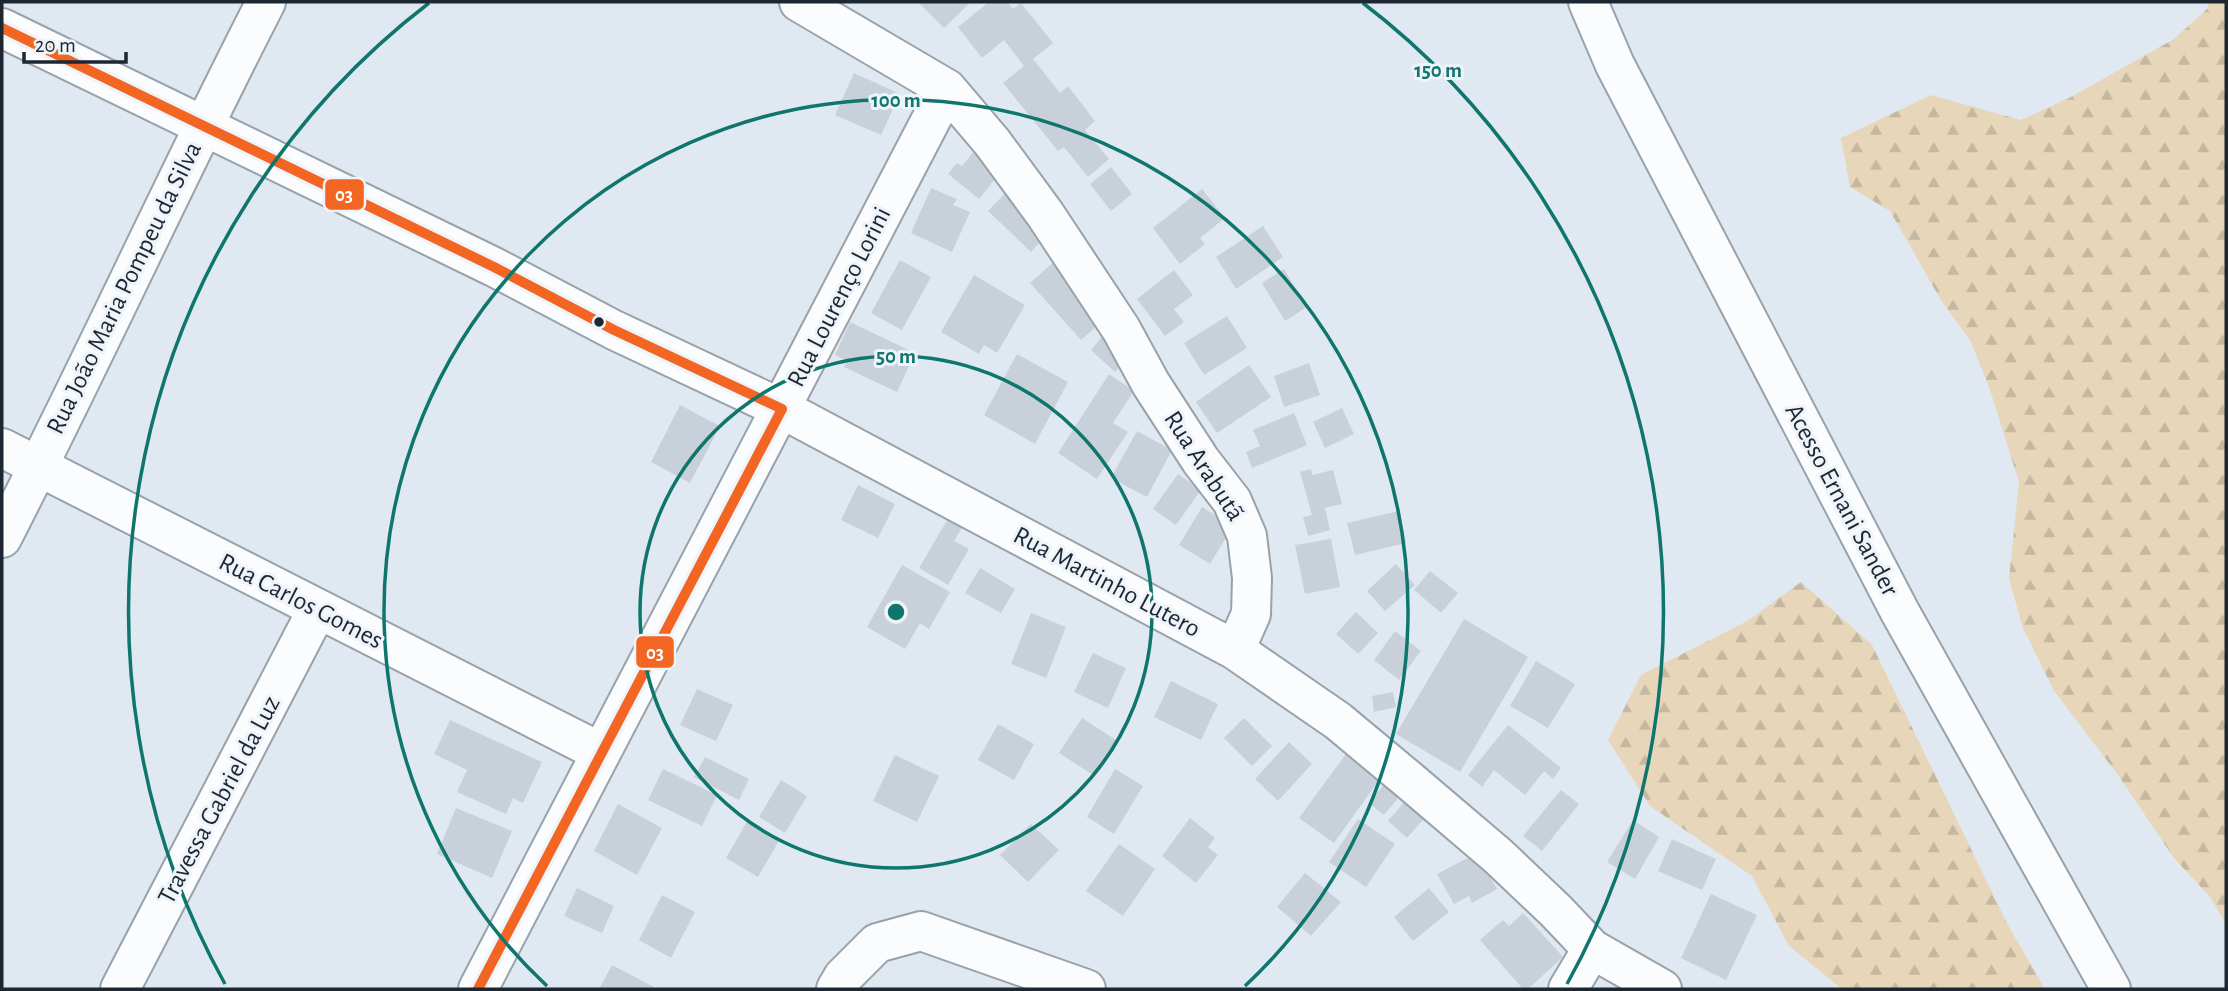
<svg xmlns="http://www.w3.org/2000/svg" width="2228" height="991" viewBox="0 0 2228 991" font-family="'Alegreya Sans',sans-serif">
<defs>
<pattern id="forest-firs" width="22" height="20" patternUnits="userSpaceOnUse" patternTransform="scale(1.75)"><rect width="22" height="20" fill="#e7d6ba"/><path d="M5 1l3.5 6h-7zM16 11l3.5 6h-7z" fill="#c6b8a0"/></pattern>
</defs>
<rect width="100%" height="100%" fill="#e0e9f2"/>
<path fill="url(#forest-firs)" d="M 2207,2 L 2226,2 L 2226,924 L 2210,897 L 2174,858 L 2118,775 L 2054,691 L 2023,628 L 2009,579 L 2019,482 L 1989,387 L 1970,340 L 1942,302 L 1890,211 L 1850,187 L 1841,138 L 1931,95 L 2021,120 L 2069,98 L 2174,39 L 2208,8 Z
M 1801,582 L 1872,645 L 2008,925 L 2045,989 L 1842,989 L 1789,946 L 1752,876 L 1650,806 L 1608,740 L 1641,675 L 1749,620 Z"/>
<path fill="#c8d1da" d="M 918,2 L 971,2 L 944,28 Z
M 989,2 L 1007,2 L 1013,9 L 1021,3 L 1053,43 L 1033,59 L 1060,93 L 1068,86 L 1095,121 L 1085,130 L 1109,159 L 1088,177 L 1064,147 L 1058,151 L 1003,83 L 1024,66 L 1004,40 L 982,58 L 958,27 Z
M 854,73 L 900,94 L 881,135 L 835,115 Z
M 978,146 L 1004,168 L 979,199 L 948,174 L 957,163 L 962,166 Z
M 1111,167 L 1132,194 L 1111,211 L 1090,184 Z
M 1012,186 L 1048,232 L 1031,252 L 988,211 Z
M 931,188 L 957,199 L 953,205 L 970,212 L 952,252 L 911,233 Z
M 1202,189 L 1225,218 L 1200,238 L 1205,244 L 1180,264 L 1153,228 Z
M 1263,226 L 1283,257 L 1236,289 L 1216,257 Z
M 900,260 L 931,277 L 902,330 L 871,313 Z
M 1055,261 L 1105,319 L 1081,340 L 1030,283 Z
M 1284,269 L 1307,307 L 1285,321 L 1262,283 Z
M 1174,270 L 1193,295 L 1174,309 L 1184,322 L 1165,336 L 1137,299 Z
M 974,275 L 1025,305 L 997,353 L 984,345 L 979,354 L 941,332 Z
M 1227,316 L 1247,348 L 1204,375 L 1184,343 Z
M 850,322 L 915,353 L 897,392 L 844,367 L 847,361 L 835,355 Z
M 1106,332 L 1131,354 L 1115,372 L 1091,350 Z
M 1017,354 L 1068,382 L 1035,444 L 984,415 Z
M 1309,363 L 1320,395 L 1284,407 L 1274,376 Z
M 1249,365 L 1271,397 L 1217,433 L 1196,402 Z
M 1109,374 L 1134,391 L 1113,423 L 1128,432 L 1097,479 L 1058,453 Z
M 680,405 L 720,426 L 690,483 L 651,462 Z
M 1342,408 L 1354,434 L 1325,448 L 1313,422 Z
M 1294,413 L 1307,445 L 1252,468 L 1246,452 L 1260,446 L 1253,430 Z
M 1137,431 L 1172,450 L 1147,497 L 1111,478 Z
M 1311,469 L 1312,475 L 1333,470 L 1342,504 L 1325,508 L 1330,530 L 1308,536 L 1303,517 L 1312,515 L 1300,472 Z
M 1178,474 L 1201,490 L 1176,525 L 1153,509 Z
M 858,485 L 895,504 L 878,538 L 841,520 Z
M 1202,507 L 1233,526 L 1210,564 L 1179,545 Z
M 1399,511 L 1406,543 L 1355,555 L 1347,523 Z
M 949,517 L 963,526 L 954,541 L 969,549 L 948,585 L 919,568 Z
M 1331,539 L 1340,587 L 1305,594 L 1295,545 Z
M 1396,564 L 1415,585 L 1385,611 L 1367,591 Z
M 902,565 L 950,592 L 929,629 L 920,623 L 905,649 L 867,627 Z
M 980,568 L 1015,589 L 1001,613 L 965,593 Z
M 1430,571 L 1458,593 L 1441,613 L 1414,590 Z
M 1356,612 L 1378,633 L 1358,654 L 1336,634 Z
M 1031,613 L 1066,627 L 1046,678 L 1011,664 Z
M 1464,619 L 1528,657 L 1460,772 L 1396,734 Z
M 1395,631 L 1421,651 L 1399,680 L 1374,660 Z
M 1093,653 L 1126,668 L 1108,708 L 1074,692 Z
M 1536,661 L 1575,684 L 1548,728 L 1510,706 Z
M 1171,681 L 1218,704 L 1201,740 L 1154,717 Z
M 697,689 L 733,705 L 716,741 L 680,725 Z
M 1393,692 L 1396,707 L 1374,712 L 1372,696 Z
M 1082,718 L 1116,740 L 1093,775 L 1059,753 Z
M 1244,718 L 1272,746 L 1252,766 L 1224,738 Z
M 450,720 L 542,762 L 523,803 L 513,798 L 506,814 L 457,792 L 467,770 L 434,754 Z
M 998,724 L 1034,744 L 1014,780 L 978,760 Z
M 1508,725 L 1561,768 L 1553,779 L 1544,771 L 1525,795 L 1494,770 L 1482,787 L 1468,775 Z
M 1289,742 L 1312,764 L 1278,801 L 1255,779 Z
M 1348,751 L 1382,776 L 1334,843 L 1299,818 Z
M 895,755 L 939,776 L 917,822 L 873,801 Z
M 705,757 L 749,779 L 739,800 L 694,777 Z
M 663,769 L 717,795 L 702,826 L 648,800 Z
M 1115,769 L 1143,786 L 1114,834 L 1087,817 Z
M 1394,772 L 1409,785 L 1384,815 L 1369,803 Z
M 781,780 L 807,796 L 785,833 L 759,817 Z
M 1561,790 L 1579,804 L 1542,851 L 1523,836 Z
M 1412,793 L 1431,811 L 1407,838 L 1388,821 Z
M 618,804 L 662,828 L 637,875 L 594,851 Z
M 456,808 L 512,831 L 492,878 L 437,854 Z
M 1190,818 L 1215,838 L 1208,847 L 1218,855 L 1196,883 L 1162,856 Z
M 1358,819 L 1395,844 L 1366,887 L 1329,862 Z
M 748,820 L 780,839 L 758,877 L 726,858 Z
M 1633,820 L 1659,837 L 1635,879 L 1607,862 Z
M 1031,824 L 1059,850 L 1028,882 L 1000,855 Z
M 1672,839 L 1716,859 L 1702,890 L 1658,871 Z
M 1119,844 L 1155,869 L 1123,916 L 1086,891 Z
M 1477,853 L 1497,889 L 1472,903 L 1469,896 L 1454,904 L 1437,874 Z
M 1305,873 L 1341,902 L 1311,936 L 1277,907 Z
M 577,888 L 614,906 L 602,933 L 564,916 Z
M 1429,888 L 1449,912 L 1413,941 L 1394,917 Z
M 1711,894 L 1757,915 L 1726,980 L 1681,958 Z
M 662,895 L 695,912 L 671,958 L 639,940 Z
M 1523,913 L 1563,957 L 1528,989 L 1523,989 L 1480,940 L 1503,920 L 1509,926 Z
M 612,965 L 654,987 L 652,989 L 599,989 Z"/>
<g fill="none" stroke-linecap="round" stroke-linejoin="round">
<defs>
<path id="minor" d="M 799,2 L 947,89 L 992,142 L 1045,214 L 1121,329 L 1151,384 L 1201,461 L 1232,501 L 1247,536 L 1252,578 L 1251,614 L 1235,650
M 2,28 L 494,267 L 614,330 L 782,409 L 1235,650 L 1338,721 L 1410,781 L 1498,856 L 1556,911 L 1592,949 L 1662,989
M 2,448 L 600,752
M 2,538 C 93,361 175,179 266,2
M 120,989 L 317,610
M 478,989 L 947,89
M 836,989 L 843,977 L 877,943 L 921,931 L 1086,989
M 1568,989 L 1592,949"/>
<path id="highway" d="M 1588,2 L 1615,65 L 1900,612 L 2111,989"/>
</defs>
<use href="#minor" stroke="#98a2aa" stroke-width="42"/>
<use href="#highway" stroke="#98a2aa" stroke-width="42"/>
<use href="#minor" stroke="#fafcfd" stroke-width="38"/>
<use href="#highway" stroke="#fafcfd" stroke-width="38"/>
<defs>
<path id="bus-1" d="M 2,28 L 494,267 L 614,330 L 782,409 L 478,989"/>
</defs>
<use href="#bus-1" stroke="#eff4fa" stroke-width="16"/>
<use href="#bus-1" stroke="#f26522" stroke-width="10"/>
</g>
<g fill="none" stroke="#0f766e" stroke-width="3.5">
<circle cx="896" cy="612" r="256"/>
<path d="M547 986A512 512 0 1 1 1245 986"/>
<path d="M225 984A767 767 0 0 1 429 3M1363 3A767 767 0 0 1 1567 984"/>
</g>
<circle fill="#1d2732" stroke="#eff4fa" stroke-width="2.5" cx="599" cy="322" r="6"/>
<g text-anchor="middle" dominant-baseline="central" stroke-width="6" stroke-linejoin="round" paint-order="stroke">
<g font-size="26" fill="#1d2732" stroke="#eff4fa">
<text transform="translate(124 288) rotate(-64)">Rua João Maria Pompeu da Silva</text>
<text transform="translate(839 297) rotate(-63)">Rua Lourenço Lorini</text>
<text transform="translate(1204 466) rotate(57)">Rua Arabutã</text>
<text transform="translate(1842 500) rotate(62)">Acesso Ernani Sander</text>
<text transform="translate(1107 582) rotate(28)">Rua Martinho Lutero</text>
<text transform="translate(301 601) rotate(27)">Rua Carlos Gomes</text>
<text transform="translate(219 800) rotate(-62)">Travessa Gabriel da Luz</text>
</g>
</g>
<circle cx="896" cy="612" r="10" fill="#0f766e" stroke="#eff4fa" stroke-width="3.5"/>
<g font-size="21" text-anchor="middle" font-weight="bold" fill="#0f766e" stroke="#eff4fa" stroke-width="6" stroke-linejoin="round" paint-order="stroke">
<text x="1438" y="77">150 m</text>
<text x="896" y="107">100 m</text>
<text x="896" y="363">50 m</text>
</g>
<g stroke="#eff4fa" stroke-width="2.5">
<rect x="324" y="178" width="41" height="33" rx="7" fill="#f26522"/>
<rect x="635" y="635" width="40" height="34" rx="7" fill="#f26522"/>
</g>
<g font-size="19" text-anchor="middle" font-weight="bold" fill="#fff">
<text x="344" y="201">03</text>
<text x="655" y="659">03</text>
</g>
<rect width="2228" height="991" fill="none" stroke="#1d2732" stroke-width="7"/>
<path d="M24 52v10h102v-10" fill="none" stroke="#1d2732" stroke-width="3.5"/>
<text x="35" y="52" font-size="21" fill="#1d2732" stroke="#eff4fa" stroke-width="5" paint-order="stroke">20 m</text>
</svg>
